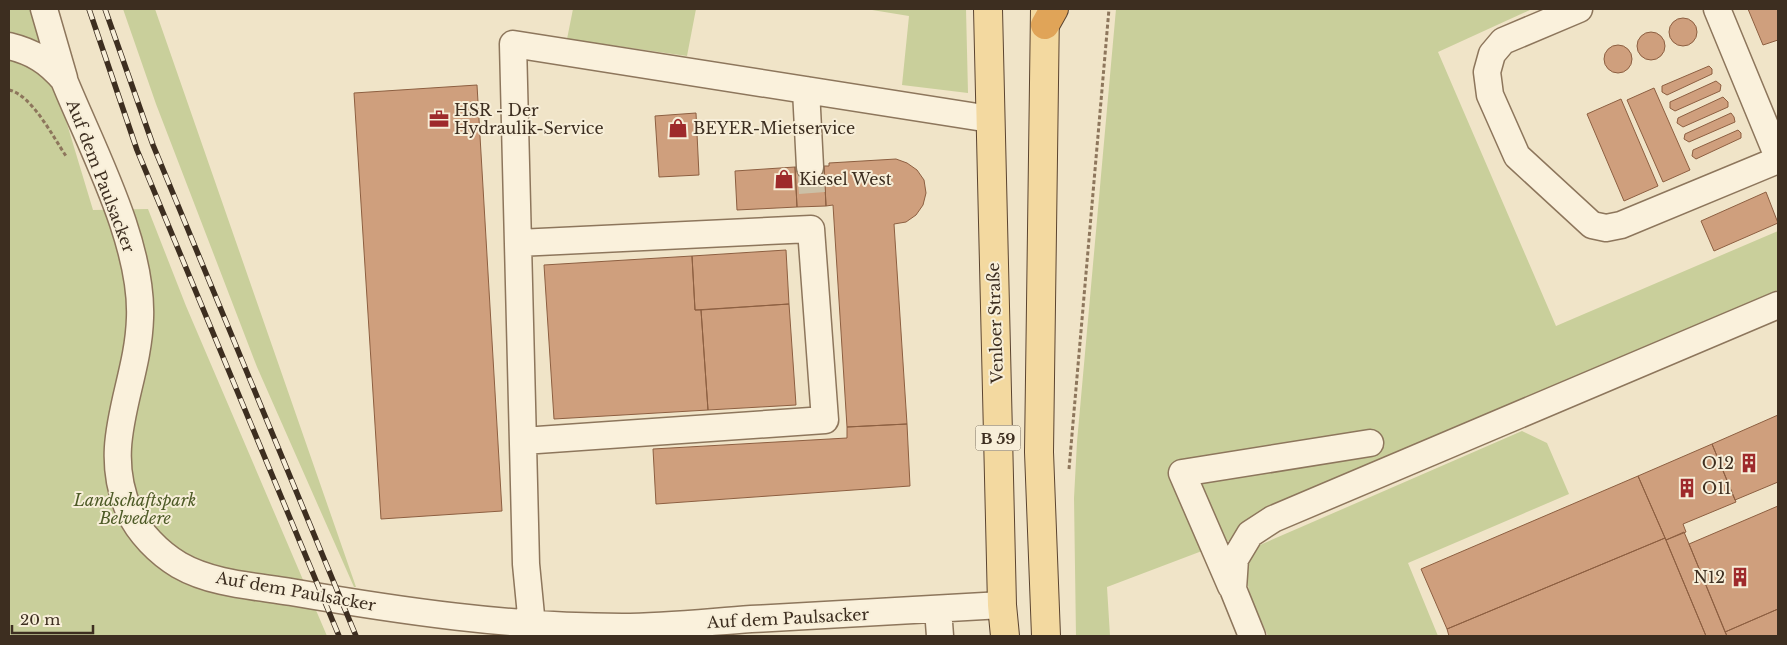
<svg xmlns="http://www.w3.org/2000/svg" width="1787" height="645" viewBox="0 0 1787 645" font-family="'Libre Baskerville',serif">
<rect width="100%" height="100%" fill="#f0e4c8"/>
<path fill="#c9cf9b" d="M 9,9 L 39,9 L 64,114 L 93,210 L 148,209 L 186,306 L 327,636 L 9,636 Z
M 123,9 L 155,9 L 356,587 L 354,587 L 257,367 L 156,104 Z
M 573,9 L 696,9 L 687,56 L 567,39 Z
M 866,9 L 966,9 L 968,93 L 902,85 L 909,16 Z
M 1116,9 L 1532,9 L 1438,52 L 1556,326 L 1778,231 L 1778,290 L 1273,505 L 1248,521 L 1231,540 L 1107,587 L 1110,636 L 1076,636 L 1074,498 L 1077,442 Z
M 1522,431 L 1547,443 L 1569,494 L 1408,563 L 1438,636 L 1268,636 C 1256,608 1236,577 1253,548 Z"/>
<path fill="#cf9f7d" stroke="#8d5f41" d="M 1748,9 L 1778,9 L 1778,40 L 1763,45 Z
M1669 32a14 14 0 1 1 28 0a14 14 0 1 1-28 0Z
M1637 46a14 14 0 1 1 28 0a14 14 0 1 1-28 0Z
M1604 59a14 14 0 1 1 28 0a14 14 0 1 1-28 0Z
M 1709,66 L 1712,69 L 1712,74 L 1667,95 L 1662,92 L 1662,86 Z
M 1716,81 L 1721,85 L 1720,91 L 1675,111 L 1670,108 L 1670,102 Z
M 477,85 L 502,511 L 381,519 L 354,93 Z
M 1654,88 L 1690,170 L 1663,182 L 1627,100 Z
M 1723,97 L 1728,102 L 1728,107 L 1683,127 L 1677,123 L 1678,118 Z
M 1621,99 L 1658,186 L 1624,201 L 1587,114 Z
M 696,113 L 699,175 L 659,177 L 655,116 Z
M 1731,113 L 1734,117 L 1735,122 L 1689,142 L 1684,139 L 1685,134 Z
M 1738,130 L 1741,133 L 1741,138 L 1696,159 L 1692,156 L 1693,150 Z
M 896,159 L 907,163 L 917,170 L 924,180 L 926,193 L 923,205 L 916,215 L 906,222 L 894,224 L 907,424 L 847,427 L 833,205 L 826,206 L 824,166 L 829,166 L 829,163 Z
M 824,166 L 826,206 L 797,207 L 795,167 Z
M 795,167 L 797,207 L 737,210 L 735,171 Z
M 1766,192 L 1778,223 L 1714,251 L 1701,221 Z
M 786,250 L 789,304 L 695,310 L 692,256 Z
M 692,256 L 695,310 L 701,310 L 708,410 L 554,419 L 544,265 Z
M 789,304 L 796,405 L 708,410 L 701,310 Z
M 1778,415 L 1778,482 L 1735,500 L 1712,444 Z
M 907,424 L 910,486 L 656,504 L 653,449 L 847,438 L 847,427 Z
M 1712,444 L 1736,502 L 1683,524 L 1686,532 L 1666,540 L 1638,476 Z
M 1638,476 L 1665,538 L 1447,629 L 1421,569 Z
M 1778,506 L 1778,609 L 1725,632 L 1689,544 Z
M 1684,532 L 1689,544 L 1727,636 L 1706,636 L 1666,540 Z
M 1665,538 L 1706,636 L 1449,636 L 1447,629 Z
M 1778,609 L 1778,636 L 1727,636 L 1725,632 Z"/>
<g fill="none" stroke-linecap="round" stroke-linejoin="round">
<path stroke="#ccc0a6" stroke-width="26" stroke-dasharray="26 13" stroke-linecap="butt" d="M 810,167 L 813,206"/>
<defs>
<path id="minor" d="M 44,9 L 64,78
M 1579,9 L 1503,41 L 1492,54 L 1487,72 L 1490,95 L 1517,156 L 1592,225 L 1606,228 L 1621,225 L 1778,160
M 1717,9 L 1778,157
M 9,46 C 33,52 48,61 64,80 C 92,149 143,243 140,318 C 138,387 99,442 129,511 C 139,533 159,553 179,565 C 212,584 254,586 291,592 C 401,611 511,627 622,627 C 665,627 708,622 751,619 C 835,615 919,610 1002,605
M 806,90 L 810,167
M 518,243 L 811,229 L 825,420 L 523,441
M 1231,586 L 1182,473 L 1370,443
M 938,609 L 940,636
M 533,636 L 526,564 L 513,44 L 990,119
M 1252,636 L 1233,589 L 1235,559 L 1250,534 L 1273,519 L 1778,305"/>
<path id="major" d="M 988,9 L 1002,605 L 1005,636
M 1045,9 L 1039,452 L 1046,636"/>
<path id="highway" d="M 1045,25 L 1054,9"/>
</defs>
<use href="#minor" stroke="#8d765c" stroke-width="29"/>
<use href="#major" stroke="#5b4430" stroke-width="30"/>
<use href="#highway" stroke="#5b4430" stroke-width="30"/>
<path stroke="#8d765c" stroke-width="3" stroke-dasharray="4 2.5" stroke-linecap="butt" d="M 9,90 C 32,95 53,137 66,156
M 1069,469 L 1109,9"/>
<use href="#minor" stroke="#faf1dc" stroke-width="26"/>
<use href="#major" stroke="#f3d9a0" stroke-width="28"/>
<use href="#highway" stroke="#e0a458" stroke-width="28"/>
<defs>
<path id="rail" d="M 89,9 L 137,150 L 339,636
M 105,9 L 153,145 L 356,636"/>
</defs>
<use href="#rail" stroke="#3d2e20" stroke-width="5.5"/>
<use href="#rail" stroke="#f7eed8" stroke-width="4" stroke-dasharray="11" stroke-linecap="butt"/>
</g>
<defs>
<symbol id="office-bare" viewBox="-9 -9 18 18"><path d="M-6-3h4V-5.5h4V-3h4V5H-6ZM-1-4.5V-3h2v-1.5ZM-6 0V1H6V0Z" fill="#9e2a2b" stroke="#f7eed8" stroke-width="2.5" paint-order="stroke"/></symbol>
<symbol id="shop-bare" viewBox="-9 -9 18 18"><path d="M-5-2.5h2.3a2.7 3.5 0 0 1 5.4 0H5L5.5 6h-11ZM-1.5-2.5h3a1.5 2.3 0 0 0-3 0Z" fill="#9e2a2b" stroke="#f7eed8" stroke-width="2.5" paint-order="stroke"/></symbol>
<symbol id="building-bare" viewBox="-9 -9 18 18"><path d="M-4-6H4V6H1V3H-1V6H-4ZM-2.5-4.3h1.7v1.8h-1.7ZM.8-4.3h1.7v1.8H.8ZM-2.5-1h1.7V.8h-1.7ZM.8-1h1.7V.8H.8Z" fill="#9e2a2b" stroke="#f7eed8" stroke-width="2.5" paint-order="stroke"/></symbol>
</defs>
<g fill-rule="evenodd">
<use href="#office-bare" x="425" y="105" width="28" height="28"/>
<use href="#shop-bare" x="664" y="114" width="28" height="28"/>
<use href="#shop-bare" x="770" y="165" width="28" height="28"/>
<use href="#building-bare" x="1735" y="449" width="28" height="28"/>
<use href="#building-bare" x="1673" y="474" width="28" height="28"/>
<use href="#building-bare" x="1726" y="563" width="28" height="28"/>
</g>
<g text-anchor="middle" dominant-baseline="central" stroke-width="4" stroke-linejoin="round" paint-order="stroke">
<rect fill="#f7eed8" stroke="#756857" stroke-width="1" x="975.5" y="425.5" width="45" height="25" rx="4"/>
<g font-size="15" font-weight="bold" fill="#3d2e20">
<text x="998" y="438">B 59</text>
</g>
<g font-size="16" fill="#3d2e20" stroke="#f7eed8" text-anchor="start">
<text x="454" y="110">HSR - Der<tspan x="454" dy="18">Hydraulik-Service</tspan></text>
<text x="693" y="128">BEYER-Mietservice</text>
<text x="799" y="179">Kiesel West</text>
<text x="1734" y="463" text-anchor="end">O12</text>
<text x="1702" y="488">O11</text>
<text x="1725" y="577" text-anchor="end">N12</text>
</g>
<g font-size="16" fill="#3d2e20" stroke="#f7eed8">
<text transform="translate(101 176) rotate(69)">Auf dem Paulsacker</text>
<text transform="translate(995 323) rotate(-92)">Venloer Straße</text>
<text transform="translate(296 591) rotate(10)">Auf dem Paulsacker</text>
<text transform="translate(788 618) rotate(-3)">Auf dem Paulsacker</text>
</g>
<g font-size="16" font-style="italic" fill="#4d5a26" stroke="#f7eed8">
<text x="135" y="500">Landschaftspark<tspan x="135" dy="18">Belvedere</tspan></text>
</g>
</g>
<rect width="1787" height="645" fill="none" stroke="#3d2e20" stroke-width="20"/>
<path d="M12 625v8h81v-8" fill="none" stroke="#3d2e20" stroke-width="2.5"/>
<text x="20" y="625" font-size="15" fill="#3d2e20" stroke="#f7eed8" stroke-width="4" paint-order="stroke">20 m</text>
</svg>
